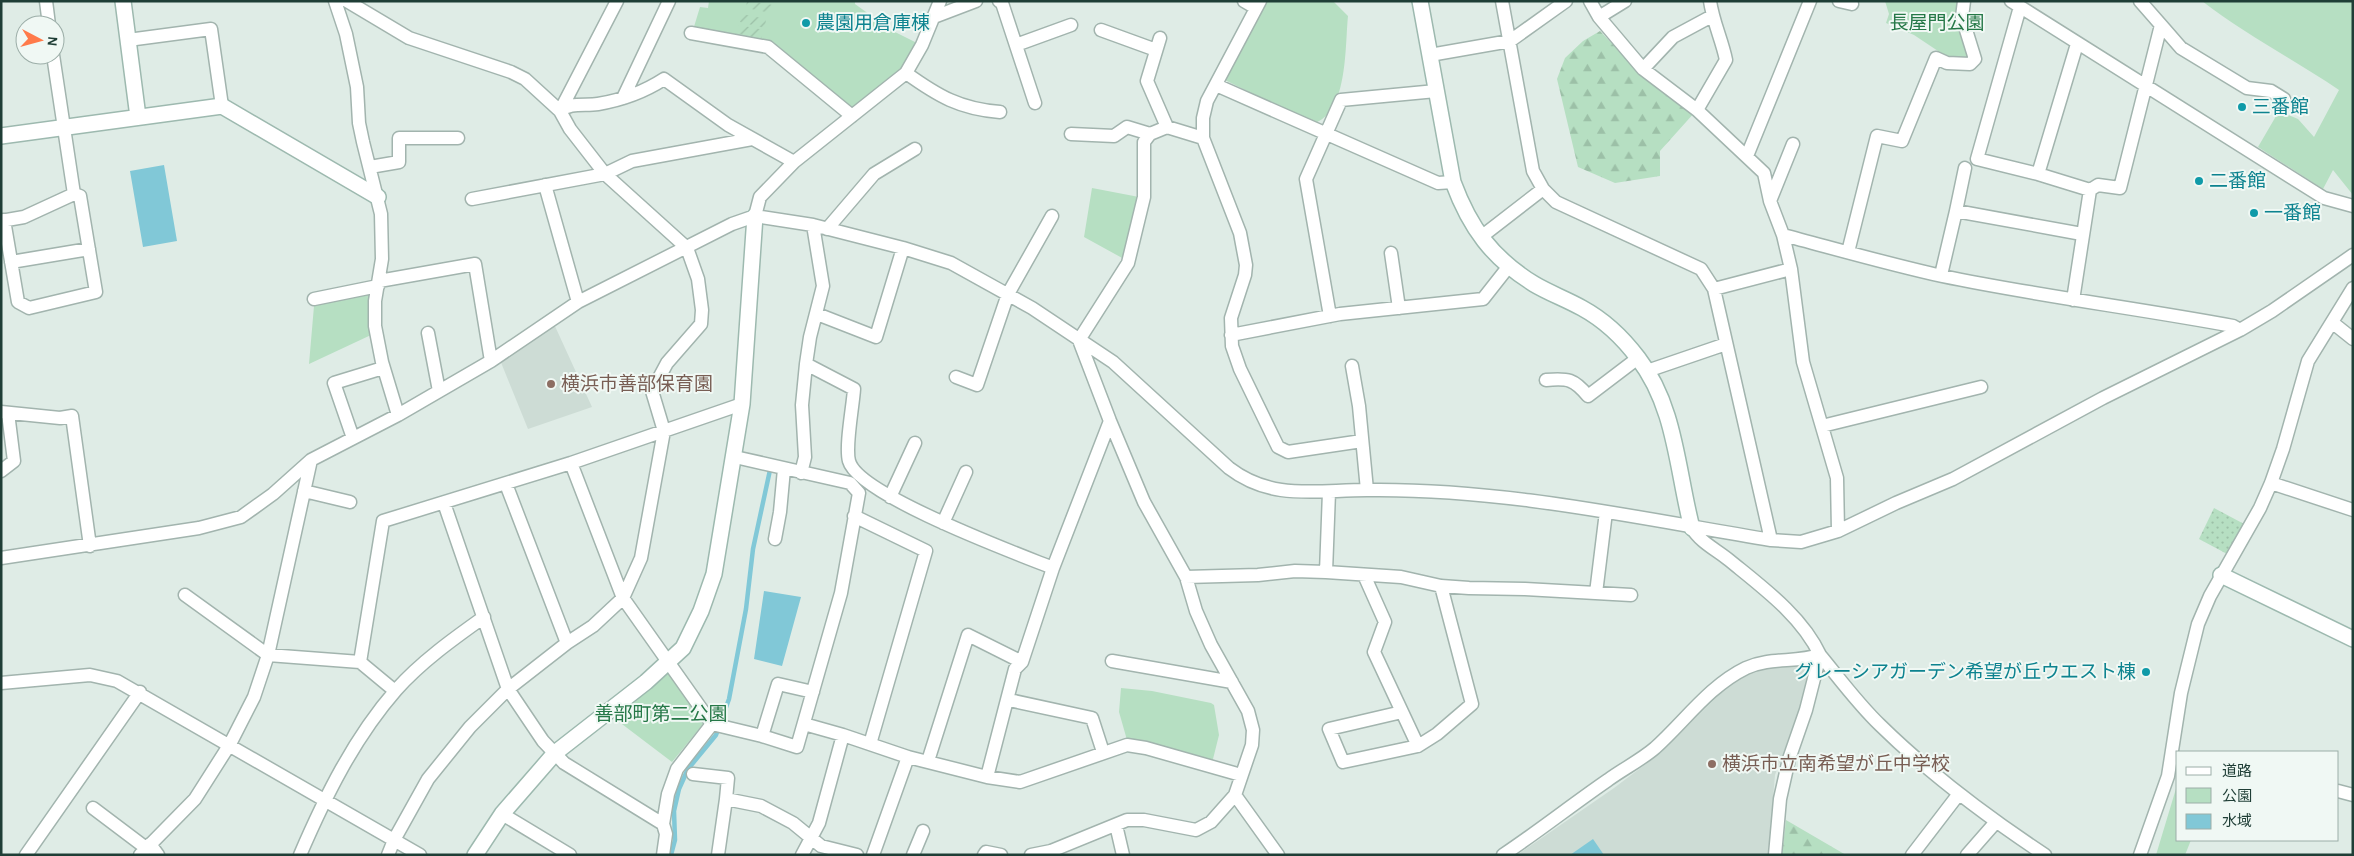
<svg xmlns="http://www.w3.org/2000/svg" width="2354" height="856" viewBox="0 0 2354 856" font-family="'Alegreya Sans','Noto Sans JP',sans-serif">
<defs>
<pattern id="grass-dots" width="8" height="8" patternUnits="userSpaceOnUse" patternTransform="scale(1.25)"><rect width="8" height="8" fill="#b6dfc2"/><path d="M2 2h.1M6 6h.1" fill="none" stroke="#9cc0a7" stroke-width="1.8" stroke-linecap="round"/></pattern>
<pattern id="forest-firs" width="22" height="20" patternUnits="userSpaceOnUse" patternTransform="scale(1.25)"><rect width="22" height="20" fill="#b6dfc2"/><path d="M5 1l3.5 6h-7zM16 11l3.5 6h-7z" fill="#9cc0a7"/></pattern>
<pattern id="garden-furrows" width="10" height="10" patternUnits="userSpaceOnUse" patternTransform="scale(1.25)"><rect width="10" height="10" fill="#b6dfc2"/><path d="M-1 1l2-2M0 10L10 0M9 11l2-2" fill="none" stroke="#9cc0a7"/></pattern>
</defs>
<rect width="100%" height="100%" fill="#dfece6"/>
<path fill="#cddcd5" d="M 554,324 L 592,407 L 528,429 L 500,360 Z
M 1772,665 L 1803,665 L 1808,672 L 1804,698 L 1775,775 L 1768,855 L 1517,855 L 1614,788 L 1659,754 L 1729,685 L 1749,672 Z"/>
<path fill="url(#grass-dots)" d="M 2214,508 L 2246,525 L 2229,555 L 2199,539 Z"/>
<path fill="url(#forest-firs)" d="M 1600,31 C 1629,62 1660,88 1695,112 L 1660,151 L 1660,176 L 1615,183 L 1578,167 L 1557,79 L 1565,58 L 1583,41 Z
M 1786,820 L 1846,855 L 1782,855 Z"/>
<path fill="#b6dfc2" d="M 709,1 L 855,1 L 855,4 L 891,30 L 917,43 L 907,63 L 855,112 L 771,45 L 693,30 L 700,7 L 708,8 Z
M 1267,1 L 1333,1 L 1348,16 C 1345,45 1348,109 1317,122 L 1265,100 L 1225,80 Z
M 1885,1 L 1959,1 L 1969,53 L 1965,59 L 1950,59 L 1914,35 L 1886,23 L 1889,14 Z
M 2202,1 L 2353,1 L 2353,195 L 2333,170 L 2323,189 L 2258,147 L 2279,111 L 2298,119 L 2314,137 L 2339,90 C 2294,60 2245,34 2202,1 Z
M 1092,188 L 1139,197 L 1124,259 L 1084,237 Z
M 372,292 L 371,335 L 309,364 L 314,306 Z
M 667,668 L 704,723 L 672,762 L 610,715 Z
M 1121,688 L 1152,691 L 1211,703 L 1214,705 L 1219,735 L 1213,759 L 1211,761 L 1127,740 L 1119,712 Z
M 2178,782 L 2178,840 L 2191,840 L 2185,855 L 2156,855 Z"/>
<path fill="url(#garden-furrows)" d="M 747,1 L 773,5 L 771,13 L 746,8 Z
M 742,14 L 766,19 L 765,28 L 740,22 Z
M 739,25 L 764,30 L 761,39 L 737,33 Z"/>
<path fill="#81c8d7" d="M 164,165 L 177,241 L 143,247 L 130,171 Z
M 764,591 L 801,597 L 782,666 L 754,659 Z
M 1593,839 L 1604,855 L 1570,855 Z"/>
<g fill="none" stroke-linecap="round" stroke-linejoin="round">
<path stroke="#81c8d7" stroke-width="4.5" d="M 671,855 L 675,840 L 674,811 L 679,789 L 688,769 L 716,735 L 729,699 L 746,609 L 753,549 L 770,470"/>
<defs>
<path id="street" d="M 46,1 L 49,25
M 335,1 L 346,34 L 357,87 L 359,123 L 363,142 L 381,214 L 382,259 L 375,301 L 375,326 L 382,362 L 398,415
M 347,1 L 409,38 L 511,72 L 525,79 L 560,111 L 570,129 L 605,174 L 687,248 L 698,279 L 702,310 L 701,324 L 667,363 L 652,391 L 664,431 L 641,558 L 623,598 L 593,626 L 567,643 L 508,689 L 470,727 L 428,779 L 394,840 L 388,855
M 617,1 L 560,111 C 570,102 585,106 598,104 C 622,100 644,92 664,79 L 728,125 L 794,162
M 999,1 L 1002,3 L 1035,103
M 1244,1 L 1256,8
M 1260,1 L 1207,101 L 1203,118 L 1203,138 L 1240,233 L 1246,265 L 1245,275 L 1231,318 L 1232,346 L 1240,369 L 1278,447 L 1288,452 L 1362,441
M 1502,1 L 1533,171 L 1543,189 L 1556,202 L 1701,269 L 1714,289 L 1771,540
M 1590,1 L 1599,17 L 1643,69 L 1697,110 L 1764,173 L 1770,201 L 1783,235 L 1791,269 L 1803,362 L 1837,478 L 1838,531
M 1839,1 L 1852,4
M 2011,1 L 2324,198 L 2353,206
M 2020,7 L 1977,159 L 2038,174 L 2077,44
M 934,17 L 976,1
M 1599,17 L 1625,1
M 2161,25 L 2181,48 L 2247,88 L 2271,91 L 2284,99
M 1101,30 L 1156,50
M 691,33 L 768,47 L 852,116
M 1160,38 L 1147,81 L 1167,127
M 128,40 L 211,29 L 222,106
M 1016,45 L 1071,25
M 1430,55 L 1510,41 L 1566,1
M 1643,69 L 1673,37 L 1712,16
M 906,73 C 938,96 960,109 1000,112
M 1216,85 L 1438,183 L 1453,182
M 623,98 L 669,1
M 1697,110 L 1726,60 C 1722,40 1713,22 1710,1
M 1071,134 L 1114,136 L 1127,127 L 1150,134
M 1747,156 L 1810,1
M 370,167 L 399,162 L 399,138 L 458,138
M 2038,174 L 2090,190
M 545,185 L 578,302
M 472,199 L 605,174 L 632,161 L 752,139
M 1770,201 L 1793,144
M 1956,211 L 1965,168
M 755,216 L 760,197 L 794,162 L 906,73 L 922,45 L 940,1
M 4,220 L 18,302 L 29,308 L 96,292 L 80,196 L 74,194 L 53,55
M 1,221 L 24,217 L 74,194
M 827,229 L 874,174 L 915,149
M 1783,235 C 1836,249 1888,264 1942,276 C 2038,296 2136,308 2233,326 L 2240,330
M 1481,237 L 1543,189
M 1848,252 L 1877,136 L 1902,141 L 1936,58 L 1947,63 L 1970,64 L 1975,59 L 1962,17 L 1964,1
M 1391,253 L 1399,308
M 11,262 L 89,249
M 1941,275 L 1956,211 L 2082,234
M 379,281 L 475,264 L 491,361
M 1714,289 L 1791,269
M 314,299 L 378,286
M 2073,300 L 2090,190 L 2098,185 L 2120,188 L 2161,25 L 2140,1
M 817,314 L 876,337 L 903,248
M 1330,316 L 1306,179 L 1341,100 L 1436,91
M 2333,323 L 2353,339
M 428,333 L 439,391
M 1231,335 L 1340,314 L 1483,299 L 1509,266
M 806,364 L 854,389 C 853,406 845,446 849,461 C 858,495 1018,554 1053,568
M 1352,366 L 1359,406 L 1367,490
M 1647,371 L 1726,344
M 956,377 L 977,385 L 1008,294 L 1052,216
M 1546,380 C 1568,378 1574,379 1588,396 L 1638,358
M 1,412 L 60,418 L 72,416 L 90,546
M 1822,426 L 1981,387
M 353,438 L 334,383 L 383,368
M 735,457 L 850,483 L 859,493 L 841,593 L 797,747 L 762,736 L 778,684 L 813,692
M 571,463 L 623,598 L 712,724 L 762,736
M 1,471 L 14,461 L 8,413
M 801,473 L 805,457 L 802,405 L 806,364 L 810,337 L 823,286 L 813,225
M 2271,483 L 2353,510
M 506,484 L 567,643
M 304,491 L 350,502
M 890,497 L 915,443
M 444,503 L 508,689 L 543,741 L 564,763 L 663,824
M 854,516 L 926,551 L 870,744
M 943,523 L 966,472
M 1692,528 C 1700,542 1717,550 1729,560 C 1762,587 1802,616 1820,655 C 1839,678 1858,704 1880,725 C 1930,774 1986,816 2045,855
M 775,539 L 780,512 L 784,469
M 1,558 L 199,528 L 241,517 L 273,494 L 311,460 L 398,415 L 491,361 L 578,302 L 732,224 L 755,216 L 813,225 L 903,248 L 951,263 L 1032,308 L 1113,362 L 1229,468 C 1272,501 1316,490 1367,490 C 1503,488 1637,518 1771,540 L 1801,542 L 1838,531 L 1896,503 L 1953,479 L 2103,398 L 2240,330 L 2272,311 L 2353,255
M 1326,572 L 1329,492
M 1364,575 L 1385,622 L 1374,652 L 1418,746
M 1186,577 L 1258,575 L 1295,571 L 1326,572 L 1401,577 L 1441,586 L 1469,588 L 1525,589 L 1631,595
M 1596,593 L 1606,512
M 185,595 L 268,655 L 360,662
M 1112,661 L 1232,682
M 1,683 L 90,675 L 117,681 L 420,855
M 395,691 L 360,662 L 383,521 L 571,463 L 742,404
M 1009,700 L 1092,718 L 1103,752
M 1402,712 L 1329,729 L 1343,762 L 1418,746 L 1437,734 L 1472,704 L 1441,586
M 804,724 L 843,735 L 908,757 L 987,777 L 1020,782 L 1127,745 L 1146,748 L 1241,775
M 928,761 L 968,635 L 1022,662
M 693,774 L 728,778 L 726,799
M 987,777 L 1015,669 L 1022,662 L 1053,568 L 1110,421
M 2338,791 L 2353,795
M 1235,795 L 1278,855
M 93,808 L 146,848
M 502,814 L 570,855
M 1116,825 L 1123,855
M 150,844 L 158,855
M 26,855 L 140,692
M 140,855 L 195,799 L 230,744 L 254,697 L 268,655 L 311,460
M 300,855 C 325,797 354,738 396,690 C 421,662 453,639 484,617
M 663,855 L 666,834 L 663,824 L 668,794 L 677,769 L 712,724
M 718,855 L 726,799 L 761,806 L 793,823 L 821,846 L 857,855
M 802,855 L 819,823 L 843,735
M 873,855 L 908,757
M 913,855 L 923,831
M 984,855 L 986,852 L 1001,855
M 1031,855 L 1051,851 L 1127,820 L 1144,820 L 1196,830 L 1211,822 L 1235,795 L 1252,745 L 1253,730 L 1248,711 L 1211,645 L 1196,611 L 1186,577 L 1144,502 L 1110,421 L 1079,340 L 1128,263 L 1144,197 L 1144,142 L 1150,134 L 1167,127 L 1203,138
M 1503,855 C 1539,831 1573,804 1608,780 C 1623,769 1641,760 1655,748 C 1685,721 1709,686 1746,668 C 1770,657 1795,663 1820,655
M 1775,855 L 1780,799 L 1789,759 L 1806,710 L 1820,655
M 1912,855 L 1958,795
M 1967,855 L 1995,823
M 2140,855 L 2168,776 L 2181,693 L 2198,624 L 2210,596 L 2260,508 L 2271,483 L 2283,449 L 2308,361 L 2353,288"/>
<path id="secondary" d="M 123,1 L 138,117
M 1420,1 L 1453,182 C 1470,228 1492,258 1534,284 C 1549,293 1566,299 1582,308 C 1604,320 1623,338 1638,358 C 1676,407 1677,471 1692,528
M 1,136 L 222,106 L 378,197
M 2221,575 L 2353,639
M 475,855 L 502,814 L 555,753 L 646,682 L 683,648 L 701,611 L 714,574 L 742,404 L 755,216"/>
</defs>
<use href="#street" stroke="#a2b4ae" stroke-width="15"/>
<use href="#secondary" stroke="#9db9af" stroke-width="18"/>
<use href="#street" stroke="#fff" stroke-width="12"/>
<use href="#secondary" stroke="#fff" stroke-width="15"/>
</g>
<g fill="#0f9aa8" stroke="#f0f8f4" stroke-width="2">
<circle cx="806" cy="23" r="5"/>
<circle cx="2242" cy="107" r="5"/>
<circle cx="2199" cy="181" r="5"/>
<circle cx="2254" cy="213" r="5"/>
<circle cx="2146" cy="672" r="5"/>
</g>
<g fill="#8d6e63" stroke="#f0f8f4" stroke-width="2">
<circle cx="551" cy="384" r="5"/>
<circle cx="1712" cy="764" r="5"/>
</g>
<g text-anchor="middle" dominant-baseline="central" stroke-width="4" stroke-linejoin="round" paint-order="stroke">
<g font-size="19" fill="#0d838f" stroke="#f0f8f4" text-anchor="start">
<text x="816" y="23">農園用倉庫棟</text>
<text x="2252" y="107">三番館</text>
<text x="2209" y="181">二番館</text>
<text x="2264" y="213">一番館</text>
<text x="2136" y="672" text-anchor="end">グレーシアガーデン希望が丘ウエスト棟</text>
</g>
<g font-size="19" fill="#257847" stroke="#f0f8f4">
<text x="1937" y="23">長屋門公園</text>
<text x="661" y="714">善部町第二公園</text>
</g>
<g font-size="19" fill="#785e54" stroke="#f0f8f4" text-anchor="start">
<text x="561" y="384">横浜市善部保育園</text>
<text x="1722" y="764">横浜市立南希望が丘中学校</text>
</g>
</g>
<rect width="2354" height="856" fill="none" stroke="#1f3e36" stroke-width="5"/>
<rect x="2176" y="751" width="162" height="90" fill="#f0f8f4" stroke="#9caea8"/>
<rect x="2186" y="767" width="25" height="8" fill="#ffffff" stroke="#9caea8"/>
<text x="2222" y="776" font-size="15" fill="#1f3e36">道路</text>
<rect x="2186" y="788" width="25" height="15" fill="#b6dfc2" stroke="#9caea8"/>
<text x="2222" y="801" font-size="15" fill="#1f3e36">公園</text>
<rect x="2186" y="814" width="25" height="15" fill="#81c8d7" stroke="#9caea8"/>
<text x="2222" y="826" font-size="15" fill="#1f3e36">水域</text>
<g transform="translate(40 40) rotate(96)"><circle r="24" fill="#f0f8f4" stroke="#9caea8"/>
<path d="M0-4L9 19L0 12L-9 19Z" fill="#ff7a4a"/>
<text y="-8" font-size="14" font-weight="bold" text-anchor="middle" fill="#1f3e36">N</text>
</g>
</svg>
